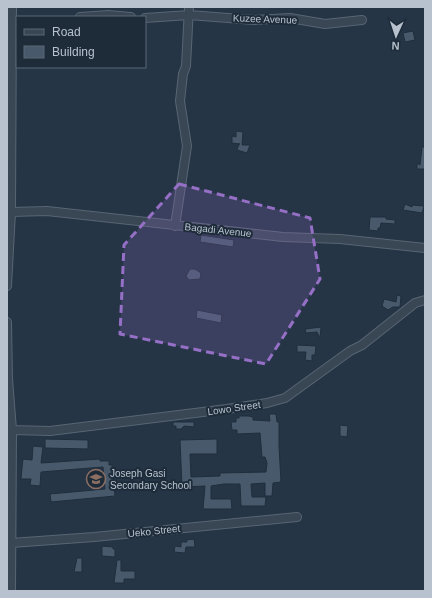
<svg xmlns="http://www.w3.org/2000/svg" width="432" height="598" viewBox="0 0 432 598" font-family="Arial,sans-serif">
<rect width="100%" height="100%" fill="#253546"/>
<path fill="#48596c" stroke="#202e3c" d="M 413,31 L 415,40 L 405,42 L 403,33 Z
M 236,131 L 243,132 L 242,145 L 250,145 L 247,153 L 237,150 L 239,144 L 240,144 L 232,143 L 232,136 L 236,137 Z
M 422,147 L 425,147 L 425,169 L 417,169 L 417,163 L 420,165 Z
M 405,204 L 412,207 L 412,205 L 424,206 L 422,213 L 403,210 Z
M 370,217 L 386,217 L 386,219 L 395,220 L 395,224 L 381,223 L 380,228 L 378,228 L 378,231 L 369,230 Z
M 201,235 L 234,240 L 233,247 L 200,242 Z
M 190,269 L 195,269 L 201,273 L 200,279 L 189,280 L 186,276 Z
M 397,295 L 401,296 L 400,307 L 393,307 L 388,310 L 382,306 L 384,299 L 396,302 Z
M 197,310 L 222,315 L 221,323 L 196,318 Z
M 321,327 L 320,338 L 317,332 L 306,333 L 305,329 Z
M 297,345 L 316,346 L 315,355 L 312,355 L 312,361 L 305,360 L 306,352 L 297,352 Z
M 269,414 L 276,414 L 277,422 L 279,422 L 279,446 L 281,482 L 273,483 L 272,496 L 265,496 L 265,483 L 251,484 L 252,497 L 266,497 L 265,506 L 241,506 L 240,484 L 224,484 L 211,486 L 211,499 L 231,499 L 232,509 L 203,509 L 205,486 L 182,487 L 180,440 L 217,439 L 217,454 L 190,454 L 191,477 L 220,476 L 220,473 L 266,472 L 267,463 L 265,457 L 262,457 L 260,433 L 237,434 L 237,430 L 232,430 L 231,422 L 236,422 L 236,418 L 239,418 L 239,416 L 248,416 L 253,417 L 253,420 L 270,421 Z
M 173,422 L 194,422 L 194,427 L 184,426 L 181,429 L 176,429 L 176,426 L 173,426 Z
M 340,425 L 348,426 L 347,437 L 340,436 Z
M 45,439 L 88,440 L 88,449 L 45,448 Z
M 33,446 L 43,447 L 41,463 L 100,459 L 100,461 L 109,461 L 109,465 L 112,465 L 115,496 L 51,502 L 50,494 L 105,489 L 103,467 L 41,472 L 40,486 L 30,485 L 31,479 L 21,479 L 22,468 L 23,459 L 32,460 Z
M 194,539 L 195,547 L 186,547 L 185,553 L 174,552 L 175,546 L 181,547 L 181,542 L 187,542 L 186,540 Z
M 102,546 L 113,547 L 113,549 L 115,549 L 115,557 L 102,556 Z
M 77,558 L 82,558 L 82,572 L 74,572 Z
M 117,560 L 121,560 L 121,571 L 135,571 L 135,579 L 124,579 L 124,583 L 114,583 Z"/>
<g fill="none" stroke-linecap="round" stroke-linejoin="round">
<defs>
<path id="minor" d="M 80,17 L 108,15 L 131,17
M 145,18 L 189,15 L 254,20 L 290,18 L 325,24 L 362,20
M 11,212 L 47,211 L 283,237 L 340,239 L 425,248
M 175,226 L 187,146 L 180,101 L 183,74 L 186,66 L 189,7
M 7,286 L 11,212 L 12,7
M 7,322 L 8,379 L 12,430 L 11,591
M 12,430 L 50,431 L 227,409 L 267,403 L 285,398 L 350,351 L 362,345 L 415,303 L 425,300
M 11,543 L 94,537 L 297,517"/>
</defs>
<use href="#minor" stroke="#586572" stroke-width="10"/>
<use href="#minor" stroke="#394755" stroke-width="8"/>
</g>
<path fill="#9670c6" fill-opacity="0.2" stroke="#9670c6" stroke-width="3" stroke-dasharray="8 5" stroke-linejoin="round" d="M 179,184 L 310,218 L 320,279 L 266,364 L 120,334 L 124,245 Z"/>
<defs>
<symbol id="school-ring" viewBox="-11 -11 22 22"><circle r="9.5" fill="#1e2c3a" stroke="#8d6e63" stroke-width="1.5"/><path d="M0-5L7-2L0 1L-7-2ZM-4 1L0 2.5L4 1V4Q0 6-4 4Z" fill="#8d6e63"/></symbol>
</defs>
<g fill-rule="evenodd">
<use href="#school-ring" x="85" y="468" width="22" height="22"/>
</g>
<g text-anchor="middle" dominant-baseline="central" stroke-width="4" stroke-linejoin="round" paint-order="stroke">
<g font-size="10" fill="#b7c2ce" stroke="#1e2c3a">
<text transform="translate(265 19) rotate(2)">Kuzee Avenue</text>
<text transform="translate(218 230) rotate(6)">Bagadi Avenue</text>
<text transform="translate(234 408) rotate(-8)">Lowo Street</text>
<text transform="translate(154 531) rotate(-6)">Ueko Street</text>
</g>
<g font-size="10" fill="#b7c2ce" stroke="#1e2c3a" text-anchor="start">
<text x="110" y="473">Joseph Gasi<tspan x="110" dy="12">Secondary School</tspan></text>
</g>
</g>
<rect width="432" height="598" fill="none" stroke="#b7c2ce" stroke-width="16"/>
<rect x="16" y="16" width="130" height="52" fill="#1e2c3a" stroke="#5b6875"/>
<rect x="24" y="29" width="20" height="6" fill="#394755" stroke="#5b6875"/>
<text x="52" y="36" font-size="12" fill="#b7c2ce">Road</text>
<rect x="24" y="46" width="20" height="12" fill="#48596c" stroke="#5b6875"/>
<text x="52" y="56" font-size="12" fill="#b7c2ce">Building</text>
<g transform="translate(396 36) rotate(183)" stroke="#1e2c3a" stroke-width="3" paint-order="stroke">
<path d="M0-3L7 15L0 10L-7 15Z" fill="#b7c2ce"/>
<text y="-6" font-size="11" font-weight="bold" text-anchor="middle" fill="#b7c2ce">N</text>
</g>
</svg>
